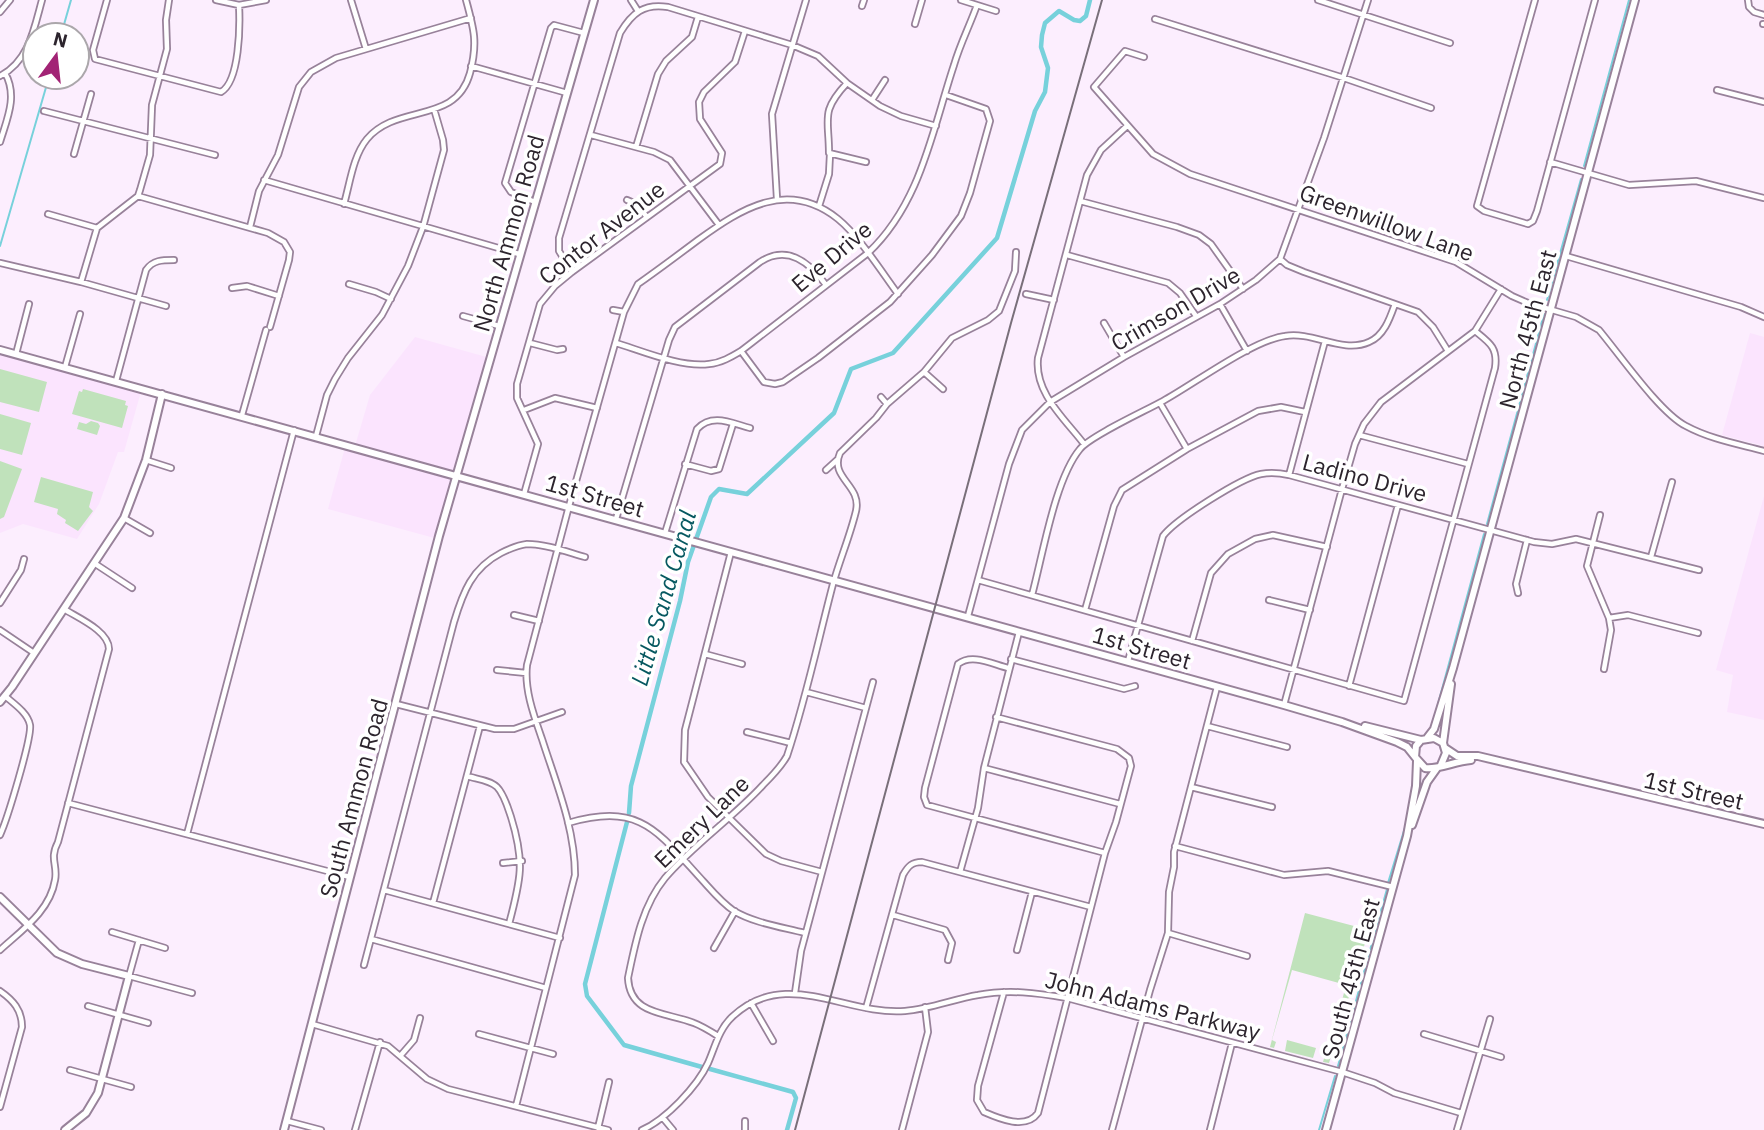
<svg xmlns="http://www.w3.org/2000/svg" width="1764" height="1130" viewBox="0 0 1764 1130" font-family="'IBM Plex Sans',sans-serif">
<rect width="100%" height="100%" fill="#fceefe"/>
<path fill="#fbe4fe" d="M 1750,333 L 1764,337 L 1764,446 L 1722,435 Z
M 415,337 L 490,358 L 438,539 L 328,509 L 346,444 L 355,446 L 370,395 Z
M 0,350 L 142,388 L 124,452 L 118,452 L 99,504 L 77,539 L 23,524 L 0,533 Z
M 1764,496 L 1764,720 L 1727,712 L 1733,675 L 1716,670 Z"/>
<path fill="#c0e2bb" d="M 0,369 L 47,382 L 39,412 L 0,402 Z
M 83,389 L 126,401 L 125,405 L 128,406 L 122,428 L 72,414 L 79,391 L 82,392 Z
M 0,414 L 31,423 L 22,455 L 0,449 Z
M 91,421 L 98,423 L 100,426 L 97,435 L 77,429 L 79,422 L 86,424 Z
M 0,461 L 22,469 L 4,517 L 0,519 Z
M 41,477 L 93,492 L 89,507 L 93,511 L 78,531 L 65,523 L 66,520 L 57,514 L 58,509 L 34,502 Z
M 1305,913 L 1369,930 L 1329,1063 L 1323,1062 L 1325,1055 L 1328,1055 L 1346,985 L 1292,970 L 1272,1040 L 1276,1042 L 1274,1048 L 1270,1047 Z
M 1287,1040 L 1316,1048 L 1313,1058 L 1285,1051 Z"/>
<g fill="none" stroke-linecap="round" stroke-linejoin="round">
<path stroke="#77d1db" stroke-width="2" d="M 61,35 L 71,0
M 1584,166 L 1629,0
M 0,246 L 49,77
M 1547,300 L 1581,179
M 1487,524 L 1544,314
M 1434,719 L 1484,534
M 1388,883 L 1407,821
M 1338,1066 L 1387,889
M 1319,1130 L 1335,1076"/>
<path stroke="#77d1db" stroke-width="4.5" d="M 629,813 L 631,786 L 680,601 L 688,562 L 711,497 L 719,489 L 747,494 L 834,413 L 851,369 L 893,353 L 997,238 L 1035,111 L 1045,92 L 1048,68 L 1041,47 L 1042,35 L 1045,23 L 1059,11 L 1074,20 L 1080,21 L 1086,16 L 1090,0
M 627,822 L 585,984 L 587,996 L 624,1045 L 702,1067
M 710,1069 L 793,1092 L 796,1098 L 787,1130"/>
<defs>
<path id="street" d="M 107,0 L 93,50 L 95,59 L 221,92 C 240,81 240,25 239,5
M 216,0 L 239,5 L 266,0
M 351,0 L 366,49
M 631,0 L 638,11
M 961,0 L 996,11
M 1318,0 L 1450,43
M 1535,0 L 1477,206 L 1484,211 L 1528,224 L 1533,221 L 1537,211 L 1595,0
M 1748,0 L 1749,7 L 1754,12 L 1764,15
M 862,6 L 864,0
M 0,12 L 10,0
M 1155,19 L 1344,78 L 1431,108
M 915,24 L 922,0
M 1763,24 L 1764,24
M 1144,57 L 1125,51 L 1094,87 L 1153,154 L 1190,174 L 1456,262 L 1512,296 L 1528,303 L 1576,317 L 1599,330 C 1620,355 1660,413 1686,426 C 1710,439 1738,444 1764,451
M 471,66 L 567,93
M 0,76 C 29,61 34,29 42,0
M 847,83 C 820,112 829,118 829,153 L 866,162
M 1717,90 L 1764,102
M 872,100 L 885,80
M 44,111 L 215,155
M 591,135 L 654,152 L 670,160 L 719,225
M 0,142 C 7,119 18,96 5,73
M 636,147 L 658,74 L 666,61 L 692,37 L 698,17
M 74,154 L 91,94
M 1550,162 L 1629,185 L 1696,181 L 1764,198
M 264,180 L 519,254
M 138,196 L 268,233 L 284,242 L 290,252 L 289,260 L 270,327
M 777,199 L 772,114 L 806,0
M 627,200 L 636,204 L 647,217
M 1080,201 L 1177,227 L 1199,235 L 1211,244 L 1243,289
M 535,202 L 511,192 L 505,183 L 551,28 L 554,25 L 584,33
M 344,204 C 350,183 353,156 367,139 C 397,103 456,125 470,73 C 478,43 474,29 466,0
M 819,206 L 829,174 L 830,154
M 48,214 L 97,228
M 250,227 L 259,191 L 278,155 L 299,87 L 311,72 L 336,58 L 471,18
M 1067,255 L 1168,283 L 1180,293 L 1196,316
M 1566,256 L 1741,307 L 1764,317
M 1280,259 L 1287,265 L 1304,272 L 1418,312 L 1433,327 L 1448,351
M 0,263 L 81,282 L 166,306
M 572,272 L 559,251 L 559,238 L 620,33 C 632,13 644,3 668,7 L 792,45 L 818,56 L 847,83 L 880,106 L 901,116 L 936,126
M 81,282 L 97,228 L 138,196 L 140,190 L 150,155 L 152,105 L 167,49 L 166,20 L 169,0
M 349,284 L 376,292 L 391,299
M 232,288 L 247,286 L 279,296
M 1026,294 L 1054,300
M 1220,304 L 1247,351
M 613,310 L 624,312
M 463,316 L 499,326
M 1104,323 L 1124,357
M 530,343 L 557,350 L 563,349
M 616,343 C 642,351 682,368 709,364 C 721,363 731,357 741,351 L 868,253 C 921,203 932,131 954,65 C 960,44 970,25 977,5
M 741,351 L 764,382 L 775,384 L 783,382 L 818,358 L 890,302 L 932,255 L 961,216 L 970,193 L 990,121 L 986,109 L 946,95
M 16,354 L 29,304
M 65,367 L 80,314
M 924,372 L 943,389
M 116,381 L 146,270 C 153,260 162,260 174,260
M 881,397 L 887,404
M 1160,403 L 1187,449
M 524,410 L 555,398 L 597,408
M 242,415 L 266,330
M 1359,435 L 1468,464
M 316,436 L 327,395 L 335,379 L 348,358 L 382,315 L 408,266 L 423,227 L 444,150 L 443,140 L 434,109
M 1084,444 C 1065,419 1034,393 1038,358 L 1087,175 L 1101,150 L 1127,126
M 146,460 L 171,468
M 685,464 L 711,471 L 719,469 L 733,424
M 826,470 L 837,460
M 1289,475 L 1325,341
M 524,494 L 538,444 L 517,398 L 517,384 L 540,304 L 555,286 L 572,272 L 720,164 L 722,153 L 700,119 L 699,102 L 704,92 L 735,62 L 745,31
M 1600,515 L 1587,566 L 1609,618 L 1611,630 L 1604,669
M 124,518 L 150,533
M 616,519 L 669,340 L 675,327 L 760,262 C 788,244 810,263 826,285
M 665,533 L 697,429 C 712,413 731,423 750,428
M 731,552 L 685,730 L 684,762 L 708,797 L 766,854 L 781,861 L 822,872
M 1651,557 L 1672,482
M 94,563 L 132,588
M 978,580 L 1404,701 L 1495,368 C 1498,348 1490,343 1475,331
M 1518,593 L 1516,584 L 1527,540
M 1032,595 C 1043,554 1055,479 1080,449 C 1090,436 1145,411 1163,401 C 1194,384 1253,340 1285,336 C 1313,331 1342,354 1369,342 C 1384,336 1390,318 1395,304
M 1269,600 L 1310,610
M 0,603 L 21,570 L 24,559
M 1085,610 L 1114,506 L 1122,490 L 1187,449 L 1258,411 L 1281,407 L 1305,412
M 514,615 L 539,621
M 968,616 L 1009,464 L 1022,430 L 1050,402 L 1124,357 L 1220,304 L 1256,280 L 1280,259 L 1324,138 L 1368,0
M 1609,618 L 1628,615 L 1698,633
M 0,630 L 34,653
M 1192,641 L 1211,573 L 1228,554 L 1255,539 L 1273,535 L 1327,547
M 705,654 L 742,664
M 1011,659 L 1124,689 L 1135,686
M 1128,661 L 1163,536 C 1176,519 1241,478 1261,474 C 1271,472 1280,473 1289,475 L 1534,542 L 1552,544 L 1576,539 L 1699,570
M 1008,668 C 992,664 972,653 958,664 L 925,788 L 924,797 L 927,805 L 1105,853
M 497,670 L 526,673
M 1349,686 L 1398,505
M 806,692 L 866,708
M 396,704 L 495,729 L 514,729 L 562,712
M 1284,705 L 1342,489 L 1355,444 L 1364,424 L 1381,402 L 1475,331 L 1501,289
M 996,717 L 1117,749 L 1129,758 L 1131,766 L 1116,822 L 1105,853 L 1038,1113 C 1026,1130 1000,1119 984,1112 L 977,1100 L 978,1086 L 1004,992
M 1207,726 L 1287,747
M 747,732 L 791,743
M 984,768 L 1120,804
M 467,776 C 476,779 490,780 497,787 C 504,794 508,808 511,817 C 525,862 521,879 509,924
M 1191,787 L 1272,807
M 68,803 L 350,877
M 568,823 C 641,802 657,831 703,881 C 712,891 722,903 734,911 C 754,923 782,927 805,933
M 187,834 L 294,430
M 0,835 C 7,820 32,738 30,725 C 28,713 13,703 5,696
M 1175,846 L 1284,875 L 1328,871 L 1393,887
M 503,863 L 522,861
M 960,872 L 978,808 L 984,768 L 1019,632
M 384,890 L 560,938
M 433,903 L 480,726
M 893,915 L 945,930 L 952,943 L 948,960
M 112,932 L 165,948
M 1168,933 L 1247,956
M 371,939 L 546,988
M 139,940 L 129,976 L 192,993
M 714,948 L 735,911
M 0,950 C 22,930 50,911 55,880 C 58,865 49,859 58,842 L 109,649 C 109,631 78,618 64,609
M 1017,950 L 1032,892
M 364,965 L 454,622 C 463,592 472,568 501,553 C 509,549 518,545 527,544 C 546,544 567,552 585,557
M 0,991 C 13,1000 22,1010 22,1027 L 0,1107
M 795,993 L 801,951 L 873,682
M 751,1003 L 773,1041
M 88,1006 L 148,1023
M 866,1008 L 903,875 C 908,866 912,862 922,862 L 1091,907
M 312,1024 L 388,1046 L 427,1079 L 448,1089 L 608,1130
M 479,1034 L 553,1054
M 1424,1034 L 1501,1057
M 718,1036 C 710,1031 702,1026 694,1023 C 667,1012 630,1016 628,978 C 635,944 642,906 665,878 C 694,844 733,818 763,785 C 772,776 781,767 787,756 C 806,699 818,641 833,584 C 840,559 850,536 856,511 C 862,485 829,478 840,453 L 876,418 L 887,404 L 924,372 L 952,338 L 988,320 L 999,311 L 1015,271 L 1016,252
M 401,1055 L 414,1040 L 420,1018
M 70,1070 L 131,1087
M 516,1106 L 575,875 C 575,828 556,783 542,739 C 534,716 524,689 527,665 L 569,506 L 624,312 L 638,284 C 658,270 678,255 698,240 C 742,208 788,179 838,219 C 859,236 881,271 898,294
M 663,1118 L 673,1130
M 287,1121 L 321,1130
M 598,1128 L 609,1082
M 355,1130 L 380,1042
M 642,1130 C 665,1120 697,1087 708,1063 C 715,1047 719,1029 732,1017 C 786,966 845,1016 905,1011 C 930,1009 954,999 978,995 C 1009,989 1037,993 1067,998 L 1342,1072 L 1375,1083 L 1394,1093 L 1461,1113
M 745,1130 L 745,1121
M 902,1130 L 928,1032 L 925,1007
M 1112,1130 L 1150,990 L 1168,933 L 1169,892 L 1174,867 L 1174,852 L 1217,687
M 1210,1130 L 1232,1043
M 1457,1130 L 1490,1019"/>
<path id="secondary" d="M 0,350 L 1284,705 L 1342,722 L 1397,742 L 1407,747 L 1415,757
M 0,702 L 12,687 L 124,518 L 146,460 L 162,394
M 1365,726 L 1421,740
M 1427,738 L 1434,729 L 1453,668 L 1635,0
M 1443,743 L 1451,684
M 1445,748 L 1457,756 L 1478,756 L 1764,824
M 1441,765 L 1446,753 L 1443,743 L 1434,738 L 1421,740 L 1416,746 L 1415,757 L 1425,768 C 1438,770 1455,761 1471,760
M 1412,825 L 1427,782 L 1437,768
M 0,897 L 57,953 L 82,964 L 129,976 L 98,1093 L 86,1113 L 65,1130
M 284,1130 L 439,536 L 594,0
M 1326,1130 L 1407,836 L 1416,786 L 1417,761"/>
</defs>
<use href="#street" stroke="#98829a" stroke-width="8"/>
<use href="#secondary" stroke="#98829a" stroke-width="10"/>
<use href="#street" stroke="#fff" stroke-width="4.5"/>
<use href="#secondary" stroke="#fff" stroke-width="6"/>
<path stroke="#796f7a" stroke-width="2" d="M 795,1130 L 1011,323 L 1102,0"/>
</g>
<g text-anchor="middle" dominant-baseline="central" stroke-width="7" stroke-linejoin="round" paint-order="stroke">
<g font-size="23" fill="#2c242d" stroke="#fff">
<text transform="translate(1387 222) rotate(20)">Greenwillow Lane</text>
<text transform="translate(601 232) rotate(-38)">Contor Avenue</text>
<text transform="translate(508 233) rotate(-74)">North Ammon Road</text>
<text transform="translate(831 256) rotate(-40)">Eve Drive</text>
<text transform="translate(1175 308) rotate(-30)">Crimson Drive</text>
<text transform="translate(1527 329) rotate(-75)">North 45th East</text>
<text transform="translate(1365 477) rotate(15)">Ladino Drive</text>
<text transform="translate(595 495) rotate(16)">1st Street</text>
<text transform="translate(1142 647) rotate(16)">1st Street</text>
<text transform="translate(1694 790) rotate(13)">1st Street</text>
<text transform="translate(353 798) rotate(-75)">South Ammon Road</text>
<text transform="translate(701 821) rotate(-44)">Emery Lane</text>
<text transform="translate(1350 978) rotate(-75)">South 45th East</text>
<text transform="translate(1153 1005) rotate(14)">John Adams Parkway</text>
</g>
<g font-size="24" font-style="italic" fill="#065860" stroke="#fff">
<text transform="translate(663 598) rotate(-74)">Little Sand Canal</text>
</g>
</g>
<g transform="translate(56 56) rotate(15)"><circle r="33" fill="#ffffff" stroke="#aba7ab" stroke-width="2"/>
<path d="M0-5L12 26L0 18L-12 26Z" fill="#a22375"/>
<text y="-10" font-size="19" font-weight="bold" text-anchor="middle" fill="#2c242d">N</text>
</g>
</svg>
